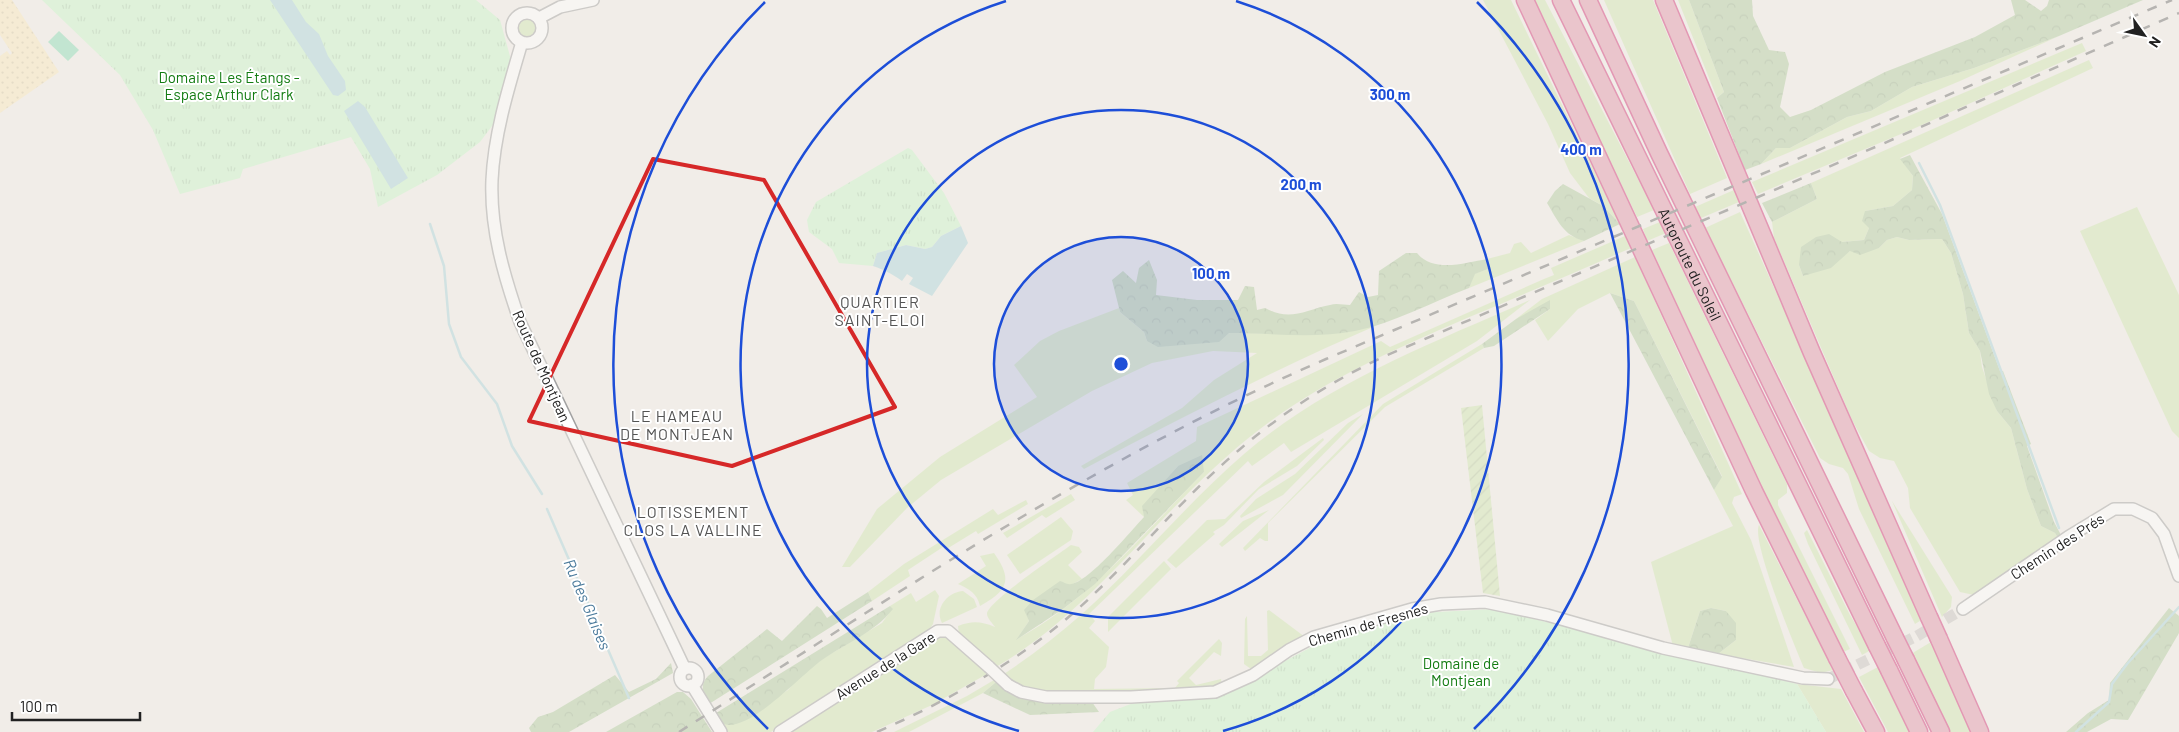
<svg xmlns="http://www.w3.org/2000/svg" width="2179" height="732" viewBox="0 0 2179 732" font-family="Barlow,sans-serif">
<defs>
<pattern id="forest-crowns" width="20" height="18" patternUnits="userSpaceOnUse" patternTransform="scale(1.25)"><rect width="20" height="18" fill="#b1cda0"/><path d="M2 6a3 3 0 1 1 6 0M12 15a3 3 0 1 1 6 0" fill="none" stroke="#98b08a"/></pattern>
<pattern id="sand-dots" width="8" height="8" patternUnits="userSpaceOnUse" patternTransform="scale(1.25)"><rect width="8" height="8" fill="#fbe9bc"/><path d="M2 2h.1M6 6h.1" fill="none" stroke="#d7c8a1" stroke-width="1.8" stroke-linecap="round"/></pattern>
<pattern id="park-tufts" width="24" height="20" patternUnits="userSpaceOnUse" patternTransform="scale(1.25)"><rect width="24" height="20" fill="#c9f7c9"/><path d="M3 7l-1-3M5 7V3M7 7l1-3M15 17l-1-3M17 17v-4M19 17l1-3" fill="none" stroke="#acd3ac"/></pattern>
<pattern id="garden-furrows" width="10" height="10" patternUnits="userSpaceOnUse" patternTransform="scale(1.25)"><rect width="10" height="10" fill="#d1e7b2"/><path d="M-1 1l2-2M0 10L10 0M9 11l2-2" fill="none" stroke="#b3c699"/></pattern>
</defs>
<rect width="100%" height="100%" fill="#f1ede8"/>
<path fill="#d1e7b2" d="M 1483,0 L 1511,0 L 1620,224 L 1603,206 L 1589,198 L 1570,173 L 1548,124 Z
M 1532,0 L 1545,0 L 1654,210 L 1637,217 Z
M 1604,0 L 1653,0 L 1727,178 L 1690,194 Z
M 1678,0 L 1689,0 L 1724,92 L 1717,98 Z
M517 27a10 10 0 1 1 20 0a10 10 0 1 1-20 0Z
M 2059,36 L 1960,81 L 1761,164 L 1776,148 L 1790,148 L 1847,117 L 1871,111 L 1912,87 L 1974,68 Z
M 2082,43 L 2086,51 L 1913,129 L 1758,194 L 1752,182 Z
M 2089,60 L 2093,68 L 1900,158 L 1913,176 L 1912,190 L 1893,206 L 1865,211 L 1869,228 L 1864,240 L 1842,242 L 1799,265 L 1803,276 L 1841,258 L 1850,251 L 1879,248 L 1887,240 L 1897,237 L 1909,240 L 1942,239 L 1951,253 L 1963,294 L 1969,333 L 1980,351 L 1982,367 L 1997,411 L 2011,428 L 2027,489 L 2041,526 L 2055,533 L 2058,538 L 1974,595 L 1960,592 L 1910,508 L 1908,488 L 1894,461 L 1880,458 L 1869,451 L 1852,420 L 1774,238 L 1772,222 L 1817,199 L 1811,183 Z
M 1734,190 L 1739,202 L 1701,218 L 1695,207 Z
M 2137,207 L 2179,295 L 2179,438 L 2172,431 L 2080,231 Z
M 1740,212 L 1923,619 L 1915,624 L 1859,509 L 1848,474 L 1843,468 L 1829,464 L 1820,458 L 1705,228 Z
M 1660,222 L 1666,233 L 1647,241 L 1643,229 Z
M 1569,235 L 1584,241 L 1469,288 L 1474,274 L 1488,269 L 1487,259 L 1510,253 L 1514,244 L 1521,242 L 1531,253 Z
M 1625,236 L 1631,248 C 1576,272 1522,295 1467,318 C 1393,350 1324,380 1260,429 C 1165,501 1099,607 996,667 L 959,635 L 958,626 C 972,621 980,621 995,627 C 993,624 987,618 987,614 C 987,602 1059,554 1071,545 L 1079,547 L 1082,552 L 1068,565 L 1082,579 L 1025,610 L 1029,621 L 1017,639 C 1091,599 1146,531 1204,472 L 1178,466 L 1143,506 L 1144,517 L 1126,500 L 1133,495 L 1127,483 L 1196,441 L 1197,427 L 1381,341 L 1390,347 L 1544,279 L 1554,275 L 1551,268 Z
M 1669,243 L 1787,484 L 1787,493 L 1778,500 L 1778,505 L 1850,649 L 1843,652 L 1775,515 L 1652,250 Z
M 1635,257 L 1742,494 L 1734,497 L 1732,503 L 1751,540 L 1794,667 L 1718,654 L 1736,640 L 1726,611 L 1711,608 L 1700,611 L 1688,648 L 1673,646 L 1651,562 L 1733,526 L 1714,490 L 1722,476 L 1634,301 L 1610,293 L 1578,309 L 1548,341 L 1535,320 L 1550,309 L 1516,319 L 1542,299 Z
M 1530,300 L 1477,341 L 1291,452 L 1284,443 L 1252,466 L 1248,461 L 1089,614 L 1095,621 L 1089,628 L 1109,647 L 1106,667 L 1095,679 L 1094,689 L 1175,688 L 1179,683 L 1177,681 L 1219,639 L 1222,643 L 1221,656 L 1214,652 L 1189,678 L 1196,685 L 1221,679 L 1222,686 L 1179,692 L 1032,691 L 1018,687 L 1004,674 C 1031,656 1057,636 1082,614 C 1138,564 1186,504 1244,454 C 1327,383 1430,344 1530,300 Z
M 1119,308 L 1120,312 L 1144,332 L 1147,341 C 1175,338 1203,334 1231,333 C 1285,332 1329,339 1382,323 C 1280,367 1182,417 1084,469 L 1081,466 L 1182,408 L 1214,380 L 1257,353 L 1213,351 L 1152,363 L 1092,391 L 941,480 L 907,508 L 850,567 L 842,567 L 877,509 L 940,457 L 1037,397 L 1014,365 L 1040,341 L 1059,331 Z
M 1482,344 L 1484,348 L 1385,407 L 1268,523 L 1268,541 L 1265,541 L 1260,538 L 1245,551 L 1243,548 L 1383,404 Z
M 1363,414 L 1283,495 L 1241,518 L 1240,516 L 1256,499 L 1295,474 L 1348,423 Z
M 1323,438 L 1324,440 L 1297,466 L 1259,489 L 1224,525 L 1213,532 L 1215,534 L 1176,568 L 1167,560 L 1207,520 L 1225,519 L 1264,482 Z
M 1071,494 L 1075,500 L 1046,518 L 1042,515 L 1007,538 L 1003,533 Z
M 1026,500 L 1028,504 L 978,534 L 976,531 L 945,550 L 943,547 L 908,570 L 910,576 L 872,601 L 868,592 L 904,564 L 993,509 L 998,515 Z
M 1892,501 L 1952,597 L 1951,607 L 1942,617 Z
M 1269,510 L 1222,547 L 1219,544 L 1243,521 Z
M 1061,517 L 1073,531 L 1071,540 L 1020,574 L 1007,555 Z
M 1759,525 L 1833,670 L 1821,673 L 1804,668 C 1795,647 1751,541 1759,525 Z
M 1807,530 L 1850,615 L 1871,650 L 1862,655 L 1808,544 L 1804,533 Z
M 994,553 C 1013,580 1008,590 980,606 C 977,593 969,589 958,584 L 986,566 L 980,556 Z
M 1164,561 L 1171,569 L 1108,632 L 1108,617 Z
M 935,590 L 939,596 L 933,624 L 929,630 L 771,732 L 726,732 L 722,723 L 729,725 L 788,690 L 799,677 L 824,658 L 882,623 L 892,609 L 890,606 L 911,593 L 916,602 Z
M 963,591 L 974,599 L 977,607 L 942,623 C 934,608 948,592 963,591 Z
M 1269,610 L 1305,637 L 1251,669 L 1244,664 L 1245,619 L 1247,616 L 1248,656 L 1261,656 L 1268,650 L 1267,611 Z
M 941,636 L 947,636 L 987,674 L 932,705 L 872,732 L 788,732 L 931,639 Z
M 1931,642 L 1971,732 L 1950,732 L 1911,654 Z
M 1878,667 L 1909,732 L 1888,732 L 1859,677 Z
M 994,680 L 996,682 L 983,693 L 909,732 L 894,732 L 967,696 Z
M 1797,684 L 1841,689 L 1864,732 L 1826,732 Z"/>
<path fill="url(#forest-crowns)" d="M 1689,0 L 1752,0 L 1753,16 L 1769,50 L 1785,52 L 1789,64 L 1780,107 L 1790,117 L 1811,110 L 1885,72 L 1975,37 L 2015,15 L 2011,0 L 2025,0 L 2041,11 L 2047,6 L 2049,0 L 2143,0 L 2059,36 L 1974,68 L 1912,87 L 1871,111 L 1847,117 L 1790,148 L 1776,148 L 1761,164 L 1745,170 L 1717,98 L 1724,92 Z
M 1910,155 L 1942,214 L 2000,371 L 2003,371 L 2031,444 L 2027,446 L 2054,522 L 2061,535 L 2058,538 L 2055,533 L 2041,526 L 2027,489 L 2011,428 L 1997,411 L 1989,394 L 1980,351 L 1969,333 L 1963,294 L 1951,253 L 1942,239 L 1909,240 L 1897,237 L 1887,240 L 1879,248 L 1860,255 L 1850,251 L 1831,268 L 1803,276 L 1799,265 L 1801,247 L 1816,237 L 1829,234 L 1842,242 L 1864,240 L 1869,228 L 1862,221 L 1865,211 L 1893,206 L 1912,190 L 1913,176 L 1900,159 Z
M 1811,183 L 1817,199 L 1772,222 L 1762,203 Z
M 1563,184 L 1603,206 L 1620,224 L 1584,241 C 1563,235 1558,221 1547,203 L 1555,191 Z
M 1406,253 L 1417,253 C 1433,273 1465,263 1487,259 L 1488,269 L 1475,274 L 1469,288 C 1432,302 1394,323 1355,331 C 1314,339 1270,333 1229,333 L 1219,342 L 1158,347 L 1147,341 L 1144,332 L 1120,312 L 1112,280 L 1123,271 L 1136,283 L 1139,268 L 1149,260 L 1157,280 L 1156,295 L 1197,300 L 1238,300 L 1245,286 L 1254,287 L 1257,310 L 1265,308 C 1290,322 1305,310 1330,305 C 1336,303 1344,305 1350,305 L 1359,292 L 1368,297 L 1378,295 L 1379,271 Z
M 1610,293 L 1634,301 L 1722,477 L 1714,490 Z
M 1550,300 L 1550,309 L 1494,346 L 1484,348 L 1482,344 L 1516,319 Z
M 1202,455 L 1204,472 L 1095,584 L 1063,609 L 1016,640 L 1029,621 L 1024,610 L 1033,600 L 1060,581 C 1064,582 1067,585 1071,584 C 1089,582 1130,532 1144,517 L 1142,506 L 1178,466 Z
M 868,592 L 872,601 L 709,704 C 703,693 699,686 708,676 L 767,629 L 782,641 L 817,606 L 821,609 L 827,618 Z
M 890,606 L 893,609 C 874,633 846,643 822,660 C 800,676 756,725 729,725 C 722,725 719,719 716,713 Z
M 1711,608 L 1726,611 L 1736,623 L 1736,640 L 1718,654 L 1688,648 L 1700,611 Z
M 2169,608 L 2179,616 L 2179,633 L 2128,720 L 2111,719 L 2087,732 L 2066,732 L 2088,713 L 2109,700 L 2110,683 Z
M 671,663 L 673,673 L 569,732 L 531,732 L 529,728 L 538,717 L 553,712 L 615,675 L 629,692 L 656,679 Z
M 996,682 C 1030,705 1053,701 1092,702 L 1099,712 L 1030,715 L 983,693 Z
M 677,692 L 683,692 L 691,699 L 712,732 L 606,732 Z"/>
<path fill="url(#sand-dots)" d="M 0,0 L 12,0 L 59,72 L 0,113 L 0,56 L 7,51 L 10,55 L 12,53 L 0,35 Z"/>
<path fill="url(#park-tufts)" d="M 42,0 L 476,0 L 500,20 L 511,60 L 495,122 L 480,142 L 437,175 L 378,207 L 370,169 L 351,137 L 243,169 L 240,178 L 180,194 L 153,130 L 120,75 Z
M 908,148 L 912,150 L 944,193 L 961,226 L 941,236 L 932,247 L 925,249 L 906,245 L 877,253 L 873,266 L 839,263 L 832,249 L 809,232 L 807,220 L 816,202 Z
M 1494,609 L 1797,684 L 1826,732 L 1093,732 L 1110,712 L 1141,700 L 1221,695 L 1317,644 L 1418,613 Z"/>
<path fill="url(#garden-furrows)" d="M 1482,405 L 1500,596 L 1483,593 L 1461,408 Z"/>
<path fill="#8bdbb5" d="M 59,31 L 79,50 L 68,61 L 48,42 Z"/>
<path fill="#acd5db" d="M 270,0 L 292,0 L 306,22 L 319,34 L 328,56 L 345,81 L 346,90 L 338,96 L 333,95 Z
M 358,101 L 365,107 L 408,178 L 391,189 L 344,111 Z
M 961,226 L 968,243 L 932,296 L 909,284 L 913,278 L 907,274 L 902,281 C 894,275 885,270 873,266 L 877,253 L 906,245 L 925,249 L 932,247 L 941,236 Z"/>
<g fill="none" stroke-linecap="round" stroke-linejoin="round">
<path stroke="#acd5db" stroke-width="2.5" d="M 1919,163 L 1940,205 L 2059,528
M 430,224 L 444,266 L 449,324 L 461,357 L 497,404 L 512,446 L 542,494
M 547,509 L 629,698
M 2076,732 L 2109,702 L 2112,684 L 2127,664 L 2179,607"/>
<path stroke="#c7c4c0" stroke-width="11" stroke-dasharray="11 5.5" stroke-linecap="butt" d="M 1828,679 L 1917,636 L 1963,609"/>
<defs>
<path id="minor" d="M512 28a15 15 0 1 1 30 0a15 15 0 1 1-30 0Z
M 539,18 L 560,7 L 593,0
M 522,42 C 509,86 494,134 492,180 C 490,229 504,276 520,322 L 685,669
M 1963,609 L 2068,537 L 2114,509 L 2133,509 L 2152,518 L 2164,534 L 2179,576
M680 677a9 9 0 1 1 18 0a9 9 0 1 1-18 0Z
M 692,685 L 721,732
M 1008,685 L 1021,692 L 1046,697 L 1131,697 L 1215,692 L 1253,675 L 1289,650 L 1314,637 L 1412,609 L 1441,604 L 1485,602 L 1547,615 L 1663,648 L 1803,678 L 1828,679
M 780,732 L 938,631 L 948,631 L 989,667"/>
<g id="highway">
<path d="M 1525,0 L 1754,491 L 1837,658"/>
<path id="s1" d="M 1561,0 L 1877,646"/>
<path d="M 1588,0 L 1659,153 L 1895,638"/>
<path d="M 1664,0 L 1812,353 L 1929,617"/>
<path d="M 1939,639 L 1980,732"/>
<path d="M 1906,660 L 1941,732"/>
<path d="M 1889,670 L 1919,732"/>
<path d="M 1854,691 L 1876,732"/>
</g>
</defs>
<use href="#minor" stroke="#a2a2a2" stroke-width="14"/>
<use href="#highway" stroke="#d23276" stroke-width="19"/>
<use href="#minor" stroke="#fff" stroke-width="11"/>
<use href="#highway" stroke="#e395aa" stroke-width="16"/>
<path stroke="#6f6f6f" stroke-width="2.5" stroke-dasharray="10 10" stroke-linecap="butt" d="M 679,732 C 889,599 1097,458 1326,359 L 2172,0
M 877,732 C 945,702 1008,667 1065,620 C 1127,568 1177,502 1239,450 C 1283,412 1332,381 1385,356 L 1880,145 L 2179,13"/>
<defs>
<path id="minor-bridge" d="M 989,667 L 1008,685"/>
<path id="highway-bridge" d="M 1929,617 L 1939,639
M 1895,638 L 1906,660
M 1877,646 L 1889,670
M 1837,658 L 1854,691"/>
</defs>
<use href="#minor-bridge" stroke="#a2a2a2" stroke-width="14" stroke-linecap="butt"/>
<use href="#highway-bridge" stroke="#d23276" stroke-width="19" stroke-linecap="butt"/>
<use href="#minor-bridge" stroke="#fff" stroke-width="11"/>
<use href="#highway-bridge" stroke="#e395aa" stroke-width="16"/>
</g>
<path d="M0 0H2179V732H0ZM 653,159 L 764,180 L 895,407 L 732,466 L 529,421 Z" fill="#f1ede8" fill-opacity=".55" fill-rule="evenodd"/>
<path fill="none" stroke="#d62828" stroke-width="4" stroke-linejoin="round" d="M 653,159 L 764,180 L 895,407 L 732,466 L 529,421 Z"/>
<circle cx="1121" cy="364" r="127" fill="#1d4ed8" fill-opacity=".12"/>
<g fill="none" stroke="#1d4ed8" stroke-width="2.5">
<circle cx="1121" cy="364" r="127"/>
<circle cx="1121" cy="364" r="254"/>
<path d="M1019 731A381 381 0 0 1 1006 1M1236 1A381 381 0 0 1 1223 731"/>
<path d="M768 729A508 508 0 0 1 765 2M1477 2A508 508 0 0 1 1474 729"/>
</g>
<g text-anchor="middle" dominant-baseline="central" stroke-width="4" stroke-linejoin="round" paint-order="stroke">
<g font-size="15" fill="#137c12" stroke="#fff">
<text x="229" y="77">Domaine Les Étangs -<tspan x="229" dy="17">Espace Arthur Clark</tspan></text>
<text x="1461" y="663">Domaine de<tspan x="1461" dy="17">Montjean</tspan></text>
</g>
<g font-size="15" fill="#212121" stroke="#fff">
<text stroke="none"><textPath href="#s1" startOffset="294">Autoroute du Soleil</textPath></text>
<text transform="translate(542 366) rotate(66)">Route de Montjean</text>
<text transform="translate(2057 546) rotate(-33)">Chemin des Prés</text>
<text transform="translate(1368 624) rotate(-16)">Chemin de Fresnes</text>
<text transform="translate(885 665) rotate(-32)">Avenue de la Gare</text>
</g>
<g font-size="16" letter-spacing="1" fill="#545454" stroke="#fff">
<text x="880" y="301">QUARTIER<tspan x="880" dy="18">SAINT-ELOI</tspan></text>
<text x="677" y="415">LE HAMEAU<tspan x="677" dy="18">DE MONTJEAN</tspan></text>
<text x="693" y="511">LOTISSEMENT<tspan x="693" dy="18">CLOS LA VALLINE</tspan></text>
</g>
<g font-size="16" font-style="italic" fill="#4c7b9c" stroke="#fff">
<text transform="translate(588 604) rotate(67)">Ru des Glaises</text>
</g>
</g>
<circle cx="1121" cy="364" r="8" fill="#1d4ed8" stroke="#fff" stroke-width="2.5"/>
<g font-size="15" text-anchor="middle" font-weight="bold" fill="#1d4ed8" stroke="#fff" stroke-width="4" stroke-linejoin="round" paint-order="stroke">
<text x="1390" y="100">300 m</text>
<text x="1581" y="155">400 m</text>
<text x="1301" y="190">200 m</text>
<text x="1211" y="279">100 m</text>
</g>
<g transform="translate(2144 35) rotate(123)" stroke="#ffffff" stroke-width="4" paint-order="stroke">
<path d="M0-4L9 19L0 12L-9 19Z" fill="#212121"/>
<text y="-8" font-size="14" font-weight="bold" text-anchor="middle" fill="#212121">N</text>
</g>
<path d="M12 712v8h128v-8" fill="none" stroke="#212121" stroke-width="2.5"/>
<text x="20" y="712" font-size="15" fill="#212121" stroke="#ffffff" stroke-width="4" paint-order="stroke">100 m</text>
</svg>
